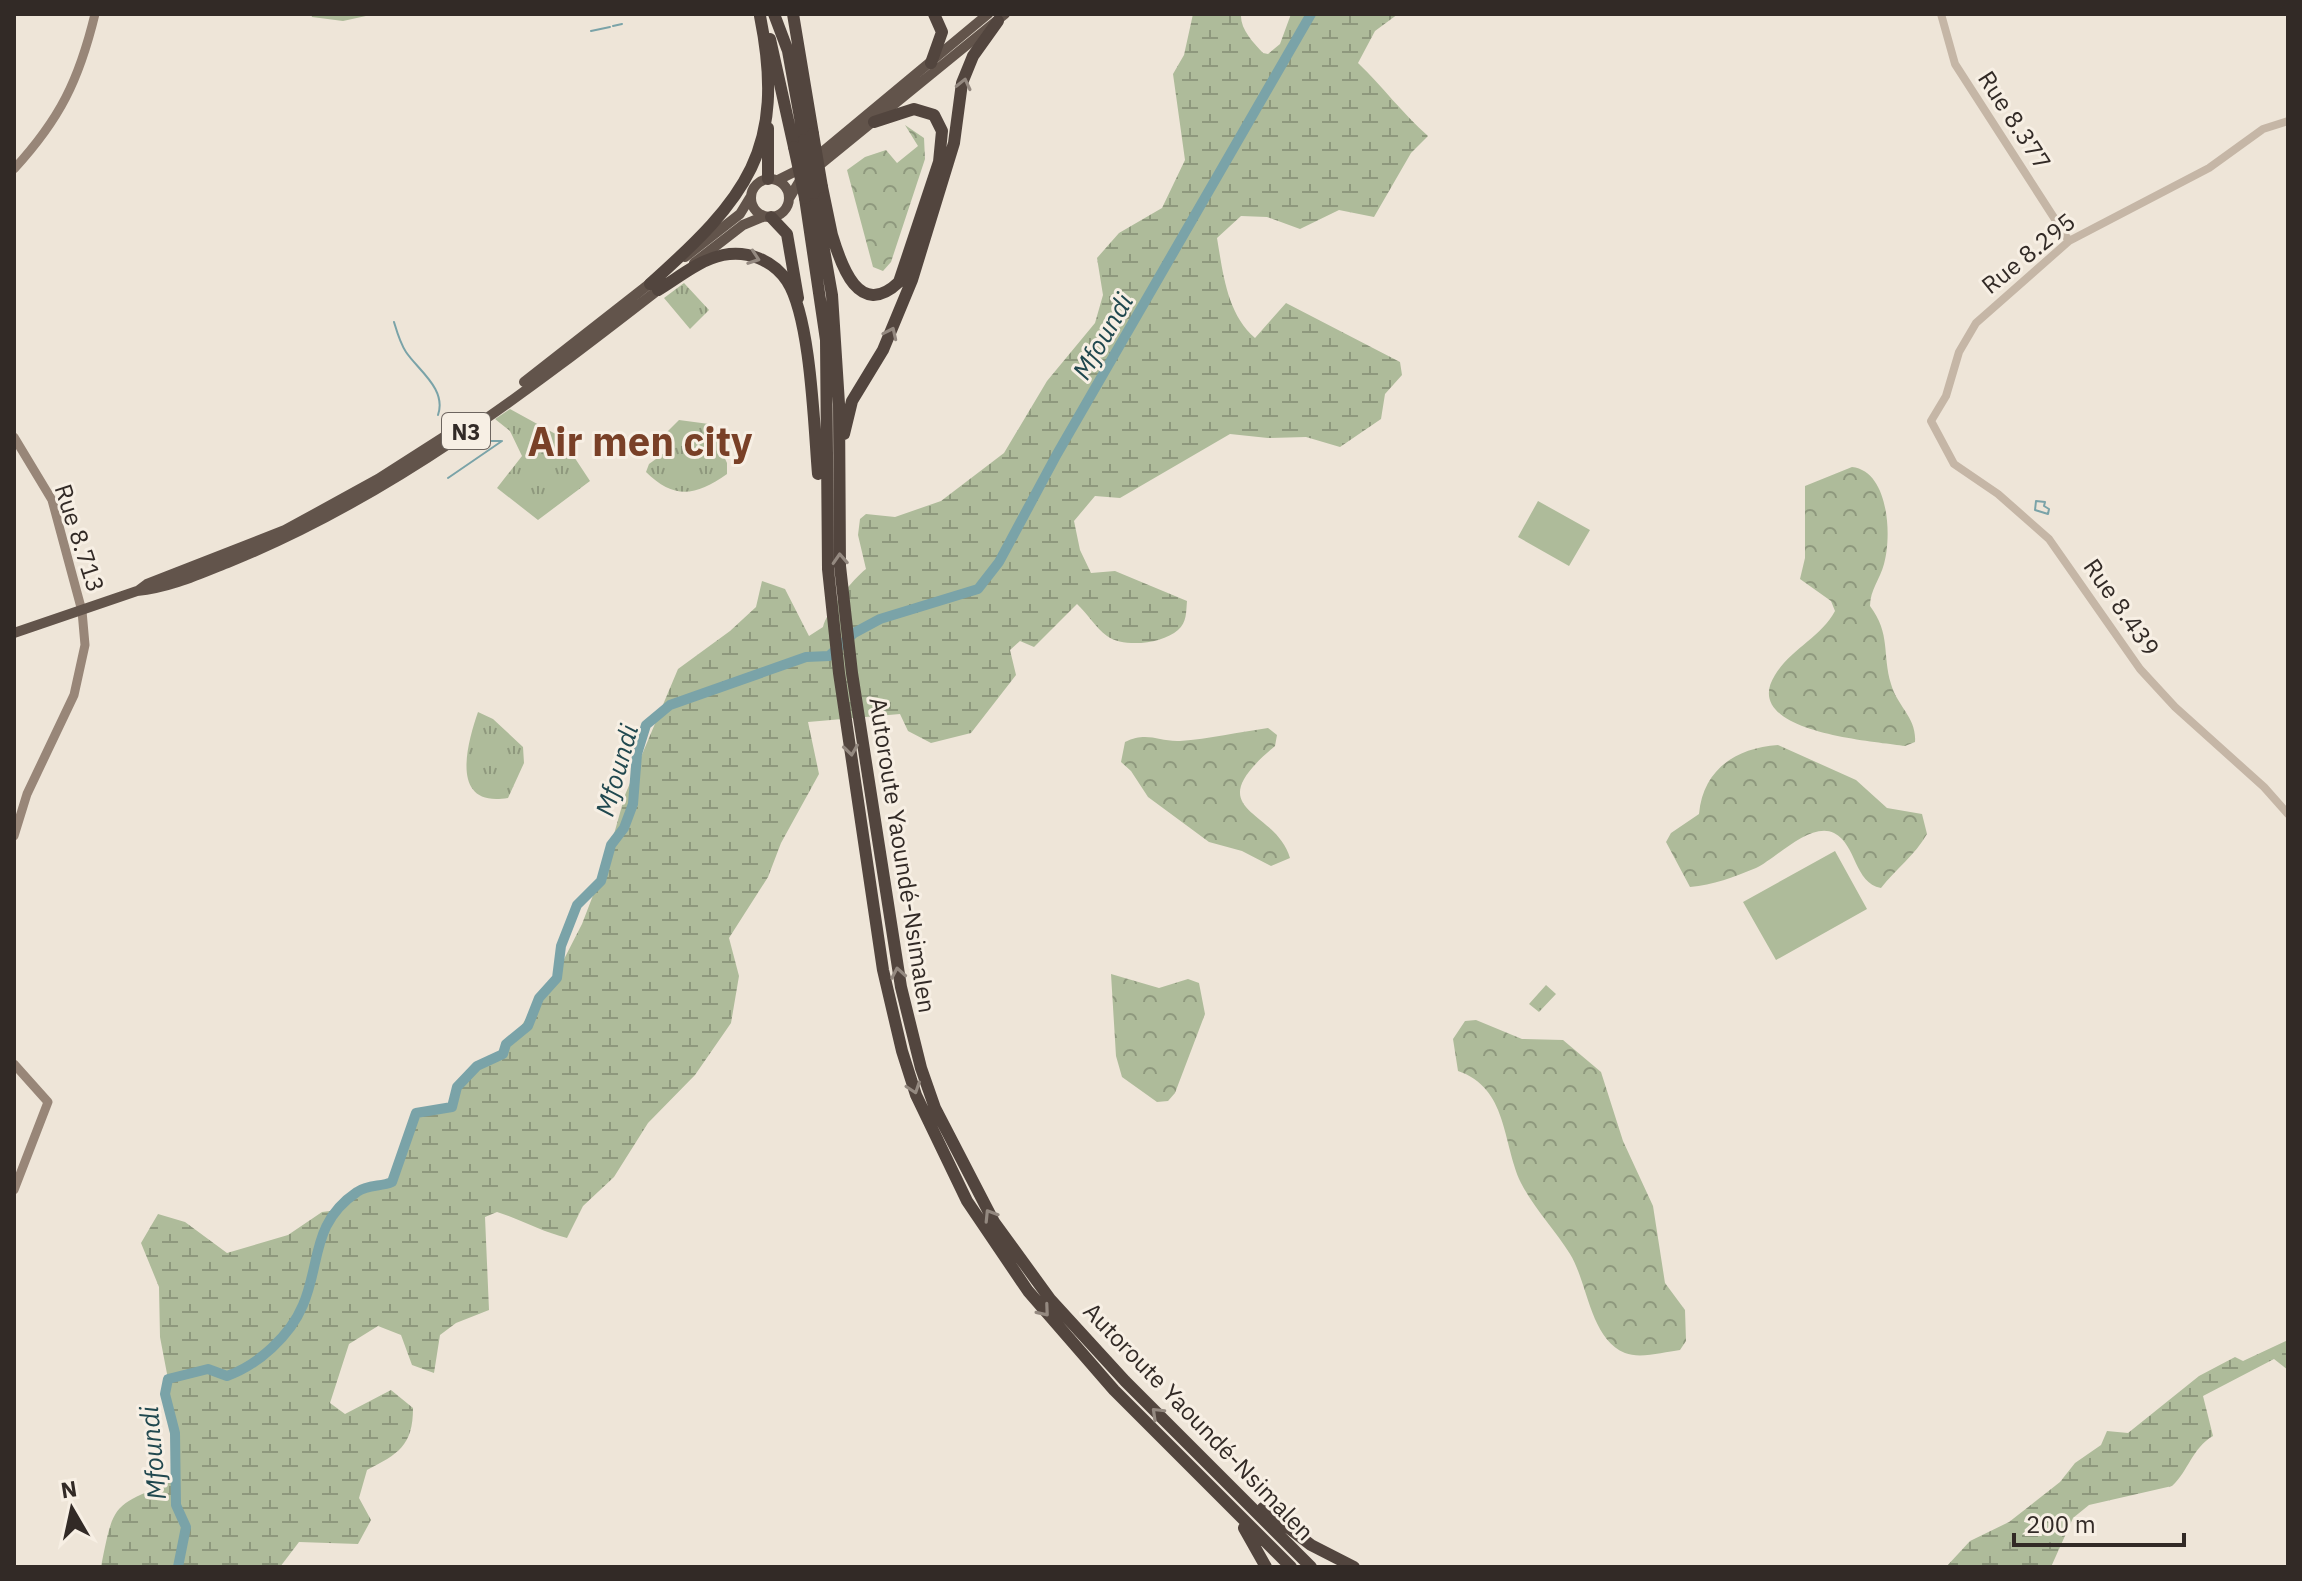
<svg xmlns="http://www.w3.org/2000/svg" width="2302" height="1581" viewBox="0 0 2302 1581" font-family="'IBM Plex Sans',sans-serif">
<defs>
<pattern id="grass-tufts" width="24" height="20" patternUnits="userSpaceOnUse" patternTransform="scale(2)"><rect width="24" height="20" fill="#aebb9a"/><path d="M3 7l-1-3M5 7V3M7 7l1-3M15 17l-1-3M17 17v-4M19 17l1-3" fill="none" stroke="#8e987d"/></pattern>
<pattern id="forest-crowns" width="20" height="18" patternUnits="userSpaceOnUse" patternTransform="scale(2)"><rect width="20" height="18" fill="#aebb9a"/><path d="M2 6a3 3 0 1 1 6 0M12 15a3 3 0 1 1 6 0" fill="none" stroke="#8e987d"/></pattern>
<pattern id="wetland-marsh" width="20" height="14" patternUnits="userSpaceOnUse" patternTransform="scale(2)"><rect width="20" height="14" fill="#aebb9a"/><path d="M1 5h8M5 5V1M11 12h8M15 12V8" fill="none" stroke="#8e987d"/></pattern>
</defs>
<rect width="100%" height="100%" fill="#eee5d8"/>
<path fill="url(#grass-tufts)" d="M 311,14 L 375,14 L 343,21 L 312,17 Z
M 684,283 L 709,310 L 690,329 L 664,298 Z
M 510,409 L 561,437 L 590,481 L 538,520 L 497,488 L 522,456 L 510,431 L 495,419 Z
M 679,420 L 709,424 L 727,463 L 727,474 C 696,496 674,500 646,472 L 649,464 L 671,448 L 661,438 Z
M 478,712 L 493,719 L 523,747 L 524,763 L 508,798 C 450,808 466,747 478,712 Z
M 1546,985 L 1556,994 L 1539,1012 L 1529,1004 Z"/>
<path fill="url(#forest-crowns)" d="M 905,125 L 924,138 L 925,159 L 891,262 L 883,271 L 873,267 L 847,170 L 865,157 L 886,150 L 897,163 L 918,146 Z
M 1852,467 C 1889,471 1892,536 1884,564 C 1880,579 1870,590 1870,606 C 1891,634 1882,654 1891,684 C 1897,706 1917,718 1915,742 L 1905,746 C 1872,741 1739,732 1775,675 C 1790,650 1821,637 1835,611 L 1831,601 L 1800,579 L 1805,558 L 1805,486 Z
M 1268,728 L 1277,735 L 1275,746 C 1195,813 1275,807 1290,858 L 1271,866 L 1242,851 L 1209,842 L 1148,797 L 1131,771 L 1121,762 L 1125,742 C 1148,731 1158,742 1180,741 C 1209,739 1239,732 1268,728 Z
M 1778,745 L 1856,780 L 1887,808 L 1922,814 L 1927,834 C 1915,855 1896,869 1881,888 C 1854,883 1857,845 1834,833 C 1811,821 1775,859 1756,868 C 1734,877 1713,885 1690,887 L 1666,842 L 1671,833 L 1699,814 C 1703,770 1735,748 1778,745 Z
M 1111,974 L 1159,988 L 1188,979 L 1199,983 L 1205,1014 L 1175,1093 L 1168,1101 L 1157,1102 L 1122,1077 L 1116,1056 Z
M 1476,1020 L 1522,1039 L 1563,1040 L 1601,1072 L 1623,1141 L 1653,1206 L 1665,1283 L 1685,1310 L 1686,1341 L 1680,1350 C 1664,1352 1640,1359 1625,1353 C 1590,1339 1588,1283 1570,1254 C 1555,1230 1534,1208 1521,1183 C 1502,1142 1508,1088 1458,1071 L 1453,1039 L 1465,1021 Z"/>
<path fill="url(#wetland-marsh)" d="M 1193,14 L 1241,14 C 1240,29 1253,42 1263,53 L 1268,54 L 1280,44 L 1291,14 L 1398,14 L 1375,31 L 1358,63 C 1383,87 1402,113 1428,136 L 1411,153 L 1374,217 L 1339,210 L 1300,229 L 1267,217 L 1241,216 L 1217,238 C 1223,273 1227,314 1255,338 L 1286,303 L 1400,362 L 1402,375 L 1385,394 L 1381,419 L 1340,447 L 1306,437 L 1268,438 L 1230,434 L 1120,498 L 1095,496 L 1074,521 L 1080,550 L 1091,573 L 1115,571 L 1187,601 C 1186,612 1187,622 1178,630 C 1162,644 1124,648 1107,636 C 1096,628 1087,613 1077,604 L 1034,647 L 1020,641 L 1010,650 L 1016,675 L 971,733 L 931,743 L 908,731 L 900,714 L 808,722 L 819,774 L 781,843 L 768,877 L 729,938 L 739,976 L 731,1023 L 695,1075 L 648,1123 L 614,1177 L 583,1206 L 567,1238 C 542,1232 522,1220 497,1212 L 485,1217 L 489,1310 L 456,1323 L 440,1335 L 434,1373 L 412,1365 L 401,1335 L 378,1326 L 349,1344 L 330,1403 L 345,1414 L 391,1390 L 413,1408 C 413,1446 398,1454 367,1470 L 359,1498 L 371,1520 L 358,1544 L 299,1542 L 280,1567 L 101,1567 C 114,1500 113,1507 175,1480 L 175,1433 L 165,1394 L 168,1379 L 160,1337 L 159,1287 L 141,1243 L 158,1214 L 185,1222 L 227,1253 L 288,1235 L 322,1212 L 338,1210 L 358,1191 L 392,1182 L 416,1113 L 452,1107 L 457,1087 L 477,1066 L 503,1054 L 561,965 L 582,924 L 607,859 L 625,795 L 678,669 L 730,631 L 756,607 L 762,581 L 785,589 L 809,636 L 823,627 C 827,611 853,579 866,569 L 858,535 L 860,519 L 866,514 L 895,517 L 941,501 L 1004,453 L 1047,381 L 1095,323 L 1103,295 L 1097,258 L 1119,233 L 1162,208 L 1185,160 L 1173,74 L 1184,55 Z
M 2288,1340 L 2288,1370 L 2274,1359 L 2203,1396 L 2213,1436 C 2192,1448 2189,1470 2172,1486 L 2089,1505 L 2073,1518 L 2051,1567 L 1946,1567 L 1970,1541 L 2009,1522 L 2060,1482 L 2075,1463 L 2101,1445 L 2107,1431 L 2128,1433 L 2199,1376 L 2235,1357 L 2243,1361 Z"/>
<path fill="#aebb9a" d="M 1538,501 L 1590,530 L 1569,566 L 1518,537 Z
M 1835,851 L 1867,909 L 1776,960 L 1743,902 Z"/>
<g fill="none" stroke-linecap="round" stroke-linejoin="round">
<path stroke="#7aa3a8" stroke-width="2" d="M 613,26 L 622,24
M 591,31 L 610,27
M 394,322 C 397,332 400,343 406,352 C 418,370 447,389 438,415
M 489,441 L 501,441
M 448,478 L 502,441
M 2036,501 L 2045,502 L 2044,506 L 2049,509 L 2048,514 L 2035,510 Z"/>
<path stroke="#7aa3a8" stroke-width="10" d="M 178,1567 L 186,1527 L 176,1505 L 175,1433 L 165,1394 L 168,1379 L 208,1369 L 227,1376 C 258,1365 290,1336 303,1305 C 321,1263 311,1223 357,1192 C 368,1184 381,1187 392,1182 L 416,1113 L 452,1107 L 457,1087 L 477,1066 L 503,1054 L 506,1044 L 528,1026 L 539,998 L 557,978 L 561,946 L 577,905 L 601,881 L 611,845 L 624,828 L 633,804 L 637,754 L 646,725 L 670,705 L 806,657 L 829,656 L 854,633 L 880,619 L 978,589 L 999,562 L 1057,454 L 1311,14"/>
<path stroke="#c5b6a6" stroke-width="8" d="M 1941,14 L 1955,64 L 2069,241
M 2288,121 L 2263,129 L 2209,168 L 2069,241 L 1976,323 L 1959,352 L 1946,396 L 1931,421 L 1954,464 L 1998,494 L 2049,539 L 2140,669 L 2175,707 L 2264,787 L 2288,814"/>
<path stroke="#988678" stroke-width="9" d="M 14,169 C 60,119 79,80 95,14
M 14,437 L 52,500 L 82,611 L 85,645 L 74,695 L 27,794 L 14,836
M 14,1064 L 48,1102 L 14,1190"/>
<path stroke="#62544b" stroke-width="10" d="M751 198a19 19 0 1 1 38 0a19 19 0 1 1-38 0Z
M 778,180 L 804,167 L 988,14
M 790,197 L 799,182 L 1005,14
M 685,257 L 740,214 L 751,196
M 694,263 L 743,225 L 765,216
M 524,382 L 653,281
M 139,590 L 147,584 L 285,530 L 378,479 L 475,417
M 14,633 L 137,591 C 170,588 200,574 230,562 C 389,498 528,391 662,287"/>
<path stroke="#52453e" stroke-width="12" d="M 774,14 L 788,51 L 804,140
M 793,14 L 813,134
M 770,39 L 794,147
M 931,63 L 942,32 L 934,14
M 768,179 L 768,128
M 822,187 L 833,240
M 814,193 L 832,295 L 839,404 L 840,566 L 852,673 L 901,987 L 921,1068 L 935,1108 L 994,1222 L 1050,1299 L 1125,1381 L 1311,1567
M 805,198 L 826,340 L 828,569 L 839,673 L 883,970 L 902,1051 L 916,1095 L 967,1201 L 1028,1291 L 1114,1390 L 1291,1567
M 771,217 L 787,234 L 798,298
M 832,235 C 841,265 859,320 899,282 L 939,162 L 942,131 L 934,115 L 914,109 L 874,122
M 650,284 C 746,198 787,150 760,16
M 658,290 C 678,278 699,260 723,255 C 747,250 773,260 787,281 C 811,318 814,428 818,474
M 844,434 L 852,401 L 883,350 L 912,280 L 954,143 L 962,83 L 973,56 L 998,21
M 1263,1508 L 1311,1545 L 1354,1567
M 1244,1528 L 1266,1567"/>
<path stroke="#52453e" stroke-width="12" d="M 813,134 L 822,187
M 804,140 L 814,193
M 794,147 L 805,198"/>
</g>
<defs><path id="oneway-chevron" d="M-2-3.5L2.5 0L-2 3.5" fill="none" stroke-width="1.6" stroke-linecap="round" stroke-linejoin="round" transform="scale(2)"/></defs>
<g stroke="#948980">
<use href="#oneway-chevron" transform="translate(964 84) rotate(-77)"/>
<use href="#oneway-chevron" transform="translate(754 258) rotate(19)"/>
<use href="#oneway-chevron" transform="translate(891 333) rotate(-65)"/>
<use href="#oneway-chevron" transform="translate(840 559) rotate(-93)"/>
<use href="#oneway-chevron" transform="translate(851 750) rotate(82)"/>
<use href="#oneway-chevron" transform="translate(898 973) rotate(-100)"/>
<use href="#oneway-chevron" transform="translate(914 1088) rotate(71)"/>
<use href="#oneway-chevron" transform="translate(990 1215) rotate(-122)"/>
<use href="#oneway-chevron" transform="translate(1044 1311) rotate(50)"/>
<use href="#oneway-chevron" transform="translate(1157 1413) rotate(-136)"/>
</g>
<g text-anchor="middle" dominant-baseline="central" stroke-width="6" stroke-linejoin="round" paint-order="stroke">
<rect fill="#f7efe4" stroke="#6d655f" stroke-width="2" x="442" y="413" width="48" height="36" rx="6"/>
<g font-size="22" font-weight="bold" fill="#322a26">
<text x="466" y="431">N3</text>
</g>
<g font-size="24" fill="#322a26" stroke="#f7efe4">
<text transform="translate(2015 120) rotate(57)">Rue 8.377</text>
<text transform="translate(2028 253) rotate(-39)">Rue 8.295</text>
<text transform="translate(80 538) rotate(72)">Rue 8.713</text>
<text transform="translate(2122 607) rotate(55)">Rue 8.439</text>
<text transform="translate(903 855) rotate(81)">Autoroute Yaoundé-Nsimalen</text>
<text transform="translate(1199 1421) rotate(46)">Autoroute Yaoundé-Nsimalen</text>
</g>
<g font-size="26" font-style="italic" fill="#20484f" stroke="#f7efe4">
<text transform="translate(1102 336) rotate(-60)">Mfoundi</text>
<text transform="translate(616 770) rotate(-74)">Mfoundi</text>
<text transform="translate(152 1453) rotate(-95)">Mfoundi</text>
</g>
<g font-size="40" font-weight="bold" fill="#794027" stroke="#f7efe4">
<text x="640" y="441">Air men city</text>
</g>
</g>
<rect width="2302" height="1581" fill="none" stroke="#322a26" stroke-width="32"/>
<g transform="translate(72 1509) rotate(351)" stroke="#f7efe4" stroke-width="6" paint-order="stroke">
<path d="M0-6L14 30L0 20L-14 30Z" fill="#322a26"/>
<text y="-12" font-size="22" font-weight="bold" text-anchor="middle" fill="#322a26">N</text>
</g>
<path d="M2014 1533v12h170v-12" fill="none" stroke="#322a26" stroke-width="4"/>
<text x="2026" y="1533" font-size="24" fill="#322a26" stroke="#f7efe4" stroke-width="6" paint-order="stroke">200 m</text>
</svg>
